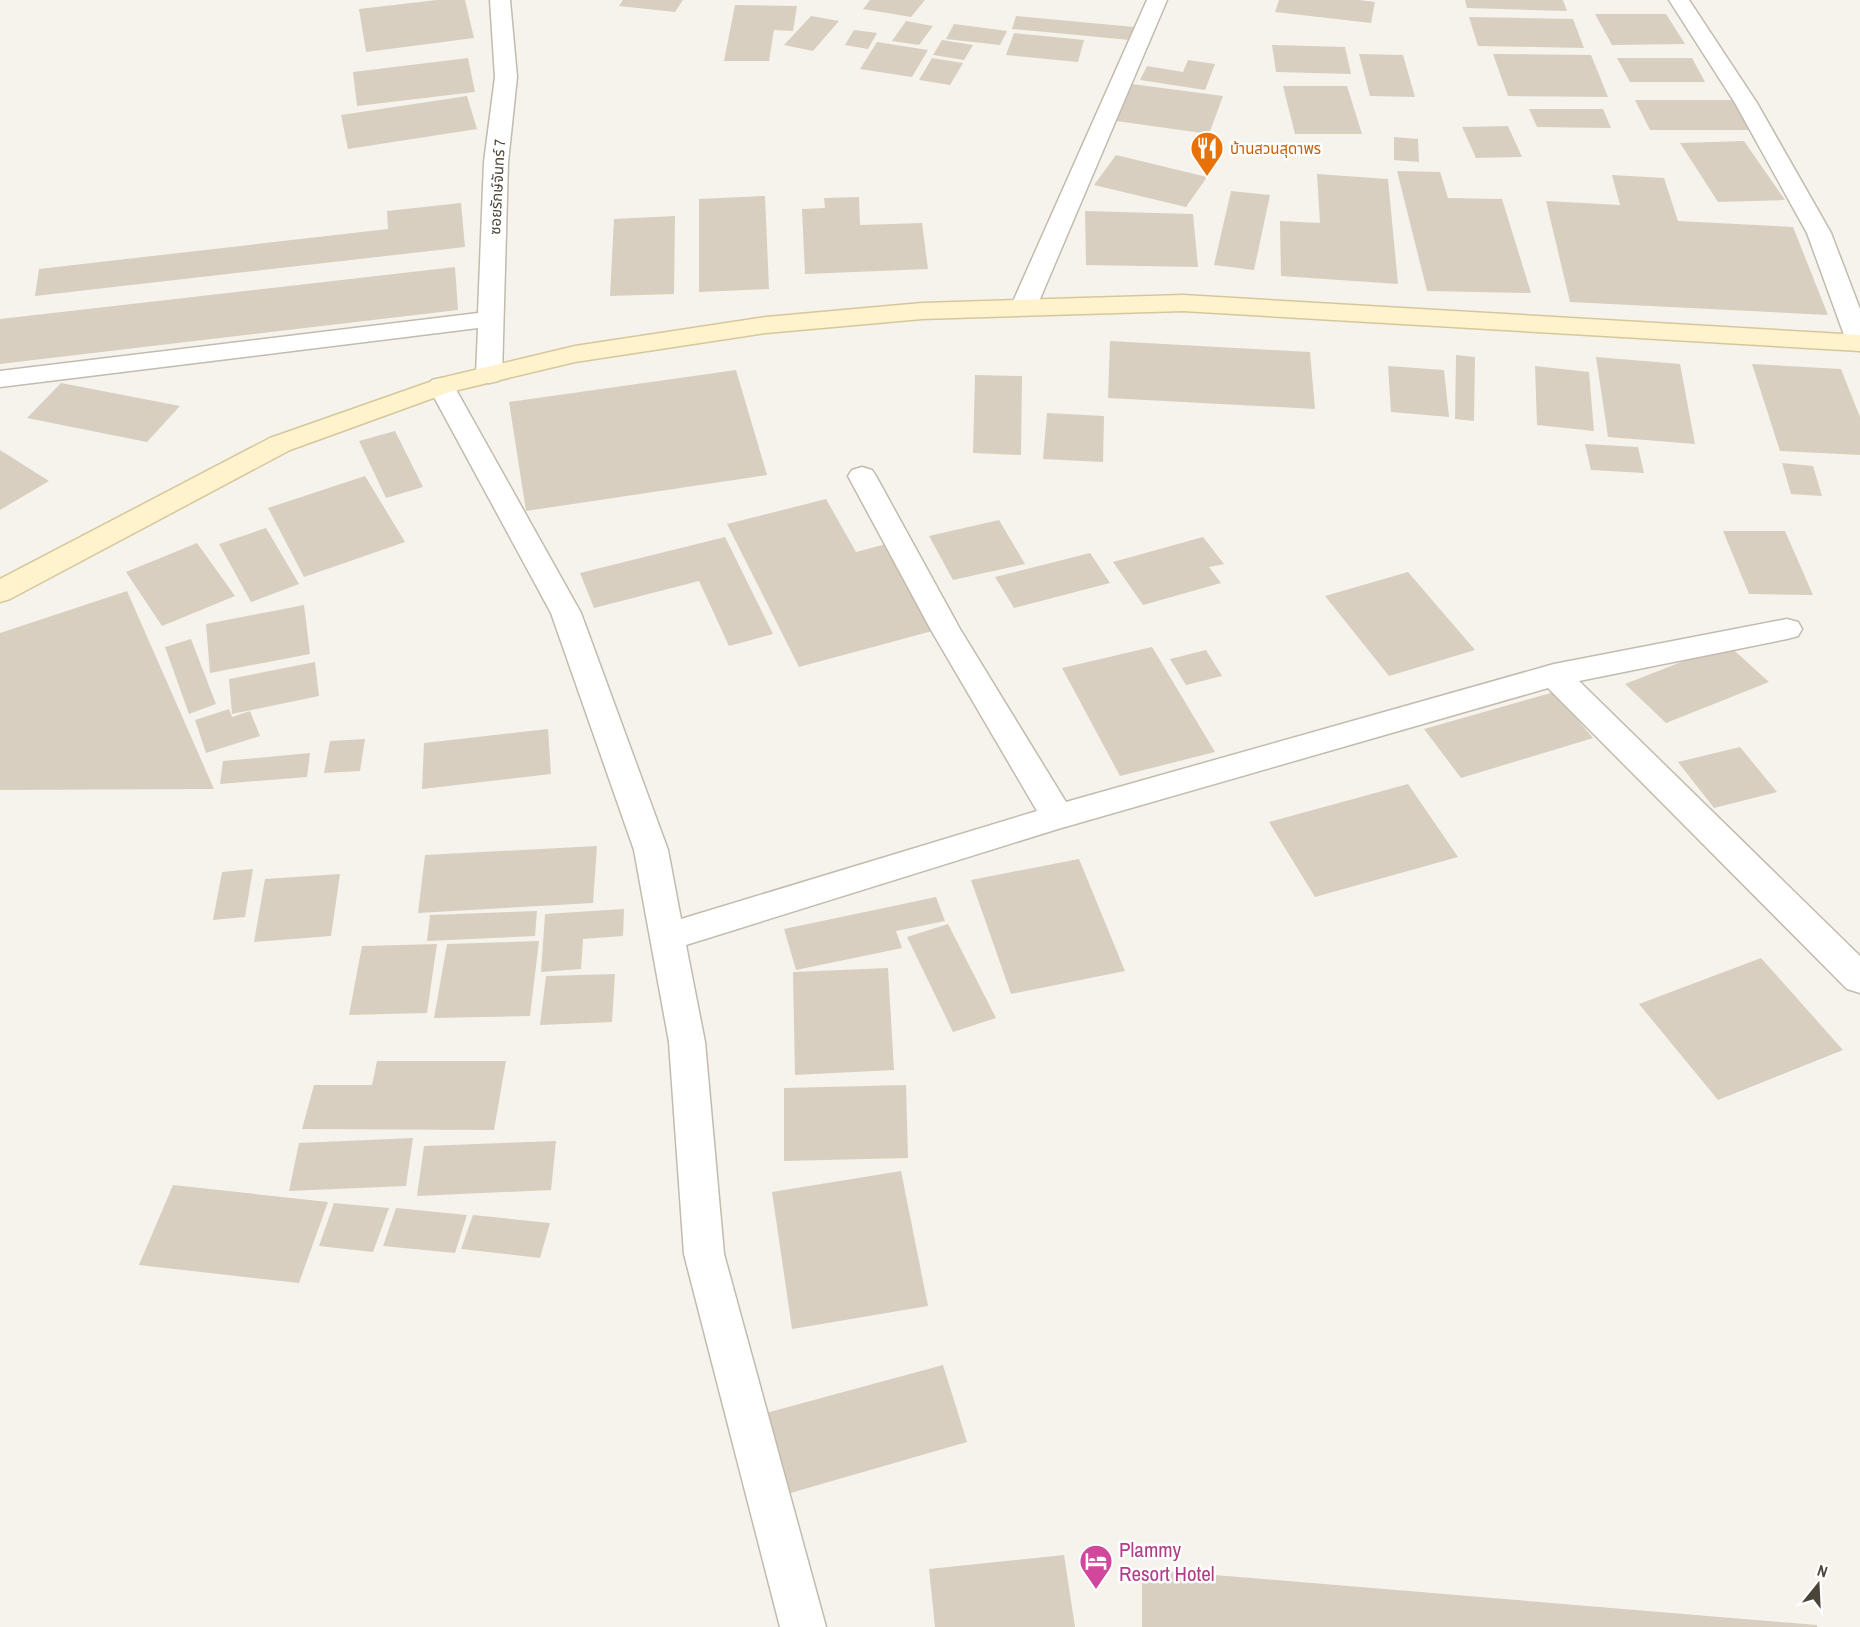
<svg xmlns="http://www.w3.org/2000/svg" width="1860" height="1627" viewBox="0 0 1860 1627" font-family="'Archivo Narrow','Noto Sans Thai',sans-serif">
<rect width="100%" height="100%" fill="#f6f3ec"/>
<path fill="#d8cfc1" d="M 437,0 L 465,0 L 474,38 L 366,52 L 359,9 Z
M 623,0 L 683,0 L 675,12 L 619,6 Z
M 870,0 L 925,0 L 911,17 L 863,9 Z
M 1279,0 L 1359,0 L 1375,2 L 1371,23 L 1275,12 Z
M 1465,0 L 1563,0 L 1567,11 L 1467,8 Z
M 735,5 L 797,6 L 793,31 L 774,30 L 769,61 L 724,61 Z
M 1595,14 L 1666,14 L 1685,44 L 1612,45 Z
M 811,16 L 839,21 L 813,51 L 784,45 Z
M 1016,16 L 1134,27 L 1130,40 L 1012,29 Z
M 1469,17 L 1573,19 L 1584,48 L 1478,46 Z
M 906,21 L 933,26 L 919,45 L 892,41 Z
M 954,24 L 1007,31 L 1000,45 L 946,39 Z
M 854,30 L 877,33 L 868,49 L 845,45 Z
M 1014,33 L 1084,40 L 1078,62 L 1006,55 Z
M 942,40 L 973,45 L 964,60 L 933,55 Z
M 877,42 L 928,50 L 912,77 L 860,69 Z
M 1272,45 L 1345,47 L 1351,74 L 1276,72 Z
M 1359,54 L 1403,55 L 1415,97 L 1370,96 Z
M 1493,54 L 1591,55 L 1608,97 L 1508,96 Z
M 468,58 L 475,92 L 357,106 L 353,72 Z
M 932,58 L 963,63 L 950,85 L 919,80 Z
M 1617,58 L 1692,58 L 1705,82 L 1630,82 Z
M 1188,60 L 1215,64 L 1205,90 L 1140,80 L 1147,66 L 1183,72 Z
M 1132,84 L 1223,96 L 1209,134 L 1116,121 Z
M 1283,86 L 1347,86 L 1362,134 L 1295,134 Z
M 467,96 L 477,129 L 348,149 L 341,115 Z
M 1635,100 L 1740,100 L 1758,130 L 1650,130 Z
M 1529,109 L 1603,109 L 1611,128 L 1537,127 Z
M 1508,126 L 1522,157 L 1476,158 L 1462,127 Z
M 1394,137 L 1418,139 L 1419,162 L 1394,160 Z
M 1744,141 L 1785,200 L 1718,202 L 1680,143 Z
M 1116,155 L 1207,177 L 1186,207 L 1094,185 Z
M 1397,171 L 1440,172 L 1448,198 L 1502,199 L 1531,293 L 1427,291 Z
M 1317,174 L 1388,179 L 1398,284 L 1281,276 L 1280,221 L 1320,223 Z
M 1612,175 L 1664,178 L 1678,221 L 1793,227 L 1828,315 L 1570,302 L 1546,201 L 1620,205 Z
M 1231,191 L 1270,195 L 1254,270 L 1214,265 Z
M 765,196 L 769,289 L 699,292 L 699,199 Z
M 859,197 L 860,225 L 922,223 L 928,269 L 805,274 L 802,209 L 825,208 L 824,198 Z
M 461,203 L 465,247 L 35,296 L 39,269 L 388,229 L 387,211 Z
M 1085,211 L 1193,214 L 1198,267 L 1086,265 Z
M 675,216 L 674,294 L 610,296 L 614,219 Z
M 455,267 L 458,310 L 0,364 L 0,319 Z
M 1110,341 L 1310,352 L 1315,409 L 1108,398 Z
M 1456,355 L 1475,357 L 1474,421 L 1455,419 Z
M 1596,357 L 1680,364 L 1695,444 L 1608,437 Z
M 1752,364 L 1841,369 L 1860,417 L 1860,455 L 1780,451 Z
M 1388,366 L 1444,370 L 1449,417 L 1391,412 Z
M 1535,366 L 1589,372 L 1594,431 L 1537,425 Z
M 736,370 L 767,475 L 526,511 L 509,402 Z
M 975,375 L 1022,376 L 1021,455 L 973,453 Z
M 61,383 L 180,406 L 147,442 L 27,418 Z
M 1047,413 L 1104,416 L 1103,462 L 1043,459 Z
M 395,431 L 423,487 L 386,498 L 359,441 Z
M 1585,444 L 1638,447 L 1644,473 L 1591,470 Z
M 0,450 L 49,481 L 0,510 Z
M 1782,463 L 1813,466 L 1822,496 L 1791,494 Z
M 365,476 L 405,542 L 304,577 L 268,508 Z
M 826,499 L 856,552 L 886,544 L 936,630 L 799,667 L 727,524 Z
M 999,520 L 1025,564 L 953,580 L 929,536 Z
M 266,528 L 299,584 L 251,602 L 219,544 Z
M 1723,531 L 1785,531 L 1813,595 L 1749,594 Z
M 725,537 L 773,634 L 729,646 L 699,581 L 594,608 L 580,573 Z
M 1203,537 L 1224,564 L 1209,567 L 1221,583 L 1143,605 L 1113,562 Z
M 197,543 L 235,596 L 162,626 L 126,572 Z
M 1090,553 L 1110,583 L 1014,608 L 995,577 Z
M 1408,572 L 1475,650 L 1389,676 L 1325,596 Z
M 127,591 L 214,789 L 0,790 L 0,633 Z
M 304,605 L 310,654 L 210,673 L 206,624 Z
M 191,639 L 216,704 L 189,714 L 165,647 Z
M 1727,644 L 1769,682 L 1666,723 L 1625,684 Z
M 1152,647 L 1215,752 L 1120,776 L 1062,668 Z
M 1206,650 L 1222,676 L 1186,685 L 1170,659 Z
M 315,662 L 319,696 L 232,714 L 229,679 Z
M 1554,692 L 1593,738 L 1461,778 L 1424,729 Z
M 229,709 L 232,717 L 250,711 L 260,736 L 206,753 L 195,720 Z
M 548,729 L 551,774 L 422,789 L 424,743 Z
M 365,739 L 360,771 L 324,773 L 330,741 Z
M 1740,747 L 1777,792 L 1714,808 L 1678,762 Z
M 310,753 L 307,777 L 220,784 L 223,761 Z
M 1408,784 L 1458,857 L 1315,897 L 1269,822 Z
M 597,846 L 593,903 L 418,913 L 425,855 Z
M 1079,859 L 1125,971 L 1011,994 L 971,880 Z
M 253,869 L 245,917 L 213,920 L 222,872 Z
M 340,874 L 331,936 L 254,942 L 265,879 Z
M 936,897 L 945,921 L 896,931 L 902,948 L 796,970 L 784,929 Z
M 624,909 L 623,936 L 583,939 L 581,969 L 541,972 L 545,914 Z
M 537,911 L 535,936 L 427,941 L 430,915 Z
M 948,924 L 996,1018 L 953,1032 L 907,937 Z
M 539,941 L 530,1016 L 434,1018 L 447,944 Z
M 437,944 L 427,1013 L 349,1015 L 362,946 Z
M 1761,958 L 1843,1050 L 1718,1100 L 1639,1004 Z
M 888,968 L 894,1070 L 795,1075 L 793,972 Z
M 615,974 L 612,1022 L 540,1025 L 546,976 Z
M 377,1061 L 506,1061 L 494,1130 L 302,1129 L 314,1085 L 372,1085 Z
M 906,1085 L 908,1158 L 784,1161 L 784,1088 Z
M 413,1138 L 406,1186 L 289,1191 L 299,1143 Z
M 556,1141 L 551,1190 L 417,1196 L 424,1146 Z
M 901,1171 L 928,1306 L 792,1329 L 772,1192 Z
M 173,1185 L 328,1202 L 299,1283 L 139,1265 Z
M 334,1203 L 389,1208 L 373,1252 L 319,1246 Z
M 396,1208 L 467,1215 L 455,1253 L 383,1246 Z
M 473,1215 L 550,1223 L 540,1258 L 461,1249 Z
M 943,1365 L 967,1442 L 787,1494 L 766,1413 Z
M 1064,1555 L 1075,1627 L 935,1627 L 929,1569 Z
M 1142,1569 L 1817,1625 L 1817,1627 L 1142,1627 Z"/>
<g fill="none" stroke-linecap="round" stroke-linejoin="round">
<defs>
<path id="minor" d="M 490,0 L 510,0 L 517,77 L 508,162 L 502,375 L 498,381 L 489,383 L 480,381 L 476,375 L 478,328 L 0,387 L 0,371 L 478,313 L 484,162 L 495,77 Z
M 1147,0 L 1167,0 L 1037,306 L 1033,311 L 1024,314 L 1015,311 L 1011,306 Z
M 1669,0 L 1689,0 L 1757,103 L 1831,233 L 1860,309 L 1860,351 L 1851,348 L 1847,343 L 1807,233 L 1735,103 Z
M 441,378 L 450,380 L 454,386 L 581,613 L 668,850 L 681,919 L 1037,811 L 931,630 L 848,476 L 852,470 L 862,467 L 872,470 L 876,476 L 960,629 L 1066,802 L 1554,664 L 1787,619 L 1798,622 L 1802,629 L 1798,636 L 1787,639 L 1579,681 L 1860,956 L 1860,993 L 1847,989 L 1548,688 L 1058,829 L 686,945 L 705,1042 L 724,1254 L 826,1627 L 780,1627 L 684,1254 L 669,1042 L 634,850 L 551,613 L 428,386 L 432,380 Z"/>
<path id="secondary" d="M 1183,295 L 1860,335 L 1860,351 L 1183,311 L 922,319 L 766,333 L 575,362 L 450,392 L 290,450 L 10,599 L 0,602 L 0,579 L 270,438 L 441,378 L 575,346 L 766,317 L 922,303 Z"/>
</defs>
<use href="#minor" stroke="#c2bbae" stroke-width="3"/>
<use href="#secondary" stroke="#d6c79b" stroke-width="3"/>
<use href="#minor" fill="#fff" fill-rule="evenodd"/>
<use href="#secondary" fill="#fff3cd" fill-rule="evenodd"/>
</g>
<defs>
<symbol id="restaurant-pin" viewBox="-11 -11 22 30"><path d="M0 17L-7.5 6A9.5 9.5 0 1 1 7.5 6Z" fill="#e8710a" stroke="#fff"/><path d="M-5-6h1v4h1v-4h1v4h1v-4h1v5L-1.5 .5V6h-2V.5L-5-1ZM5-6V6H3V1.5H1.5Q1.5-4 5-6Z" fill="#fff"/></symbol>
<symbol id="hotel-pin" viewBox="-11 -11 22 30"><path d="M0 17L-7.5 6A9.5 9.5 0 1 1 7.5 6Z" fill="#d1479c" stroke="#fff"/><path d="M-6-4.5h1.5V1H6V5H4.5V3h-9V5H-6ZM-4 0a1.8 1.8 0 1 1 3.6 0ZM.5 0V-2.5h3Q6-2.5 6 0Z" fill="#fff"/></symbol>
</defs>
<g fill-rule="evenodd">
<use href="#restaurant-pin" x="1188" y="129" width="38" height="52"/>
<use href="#hotel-pin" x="1077" y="1542" width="38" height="52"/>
</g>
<g text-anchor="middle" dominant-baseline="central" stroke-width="5" stroke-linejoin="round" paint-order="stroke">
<g font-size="15" fill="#c56008" stroke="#fff" text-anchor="start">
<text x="1230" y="148">บ้านสวนสุดาพร</text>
</g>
<g font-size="15" fill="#4b4439" stroke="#fff">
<text transform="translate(497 187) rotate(-87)">ซอยรักษ์จันทร์ 7</text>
</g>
<g font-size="21" fill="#b23c85" stroke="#fff" text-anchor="start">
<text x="1119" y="1549">Plammy<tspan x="1119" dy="24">Resort Hotel</tspan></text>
</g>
</g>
<g transform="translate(1818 1585) rotate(18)" stroke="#ffffff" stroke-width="4.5" paint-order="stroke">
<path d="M0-4.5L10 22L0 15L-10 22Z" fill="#4b4439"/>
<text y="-9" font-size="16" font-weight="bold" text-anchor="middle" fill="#4b4439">N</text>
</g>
</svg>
